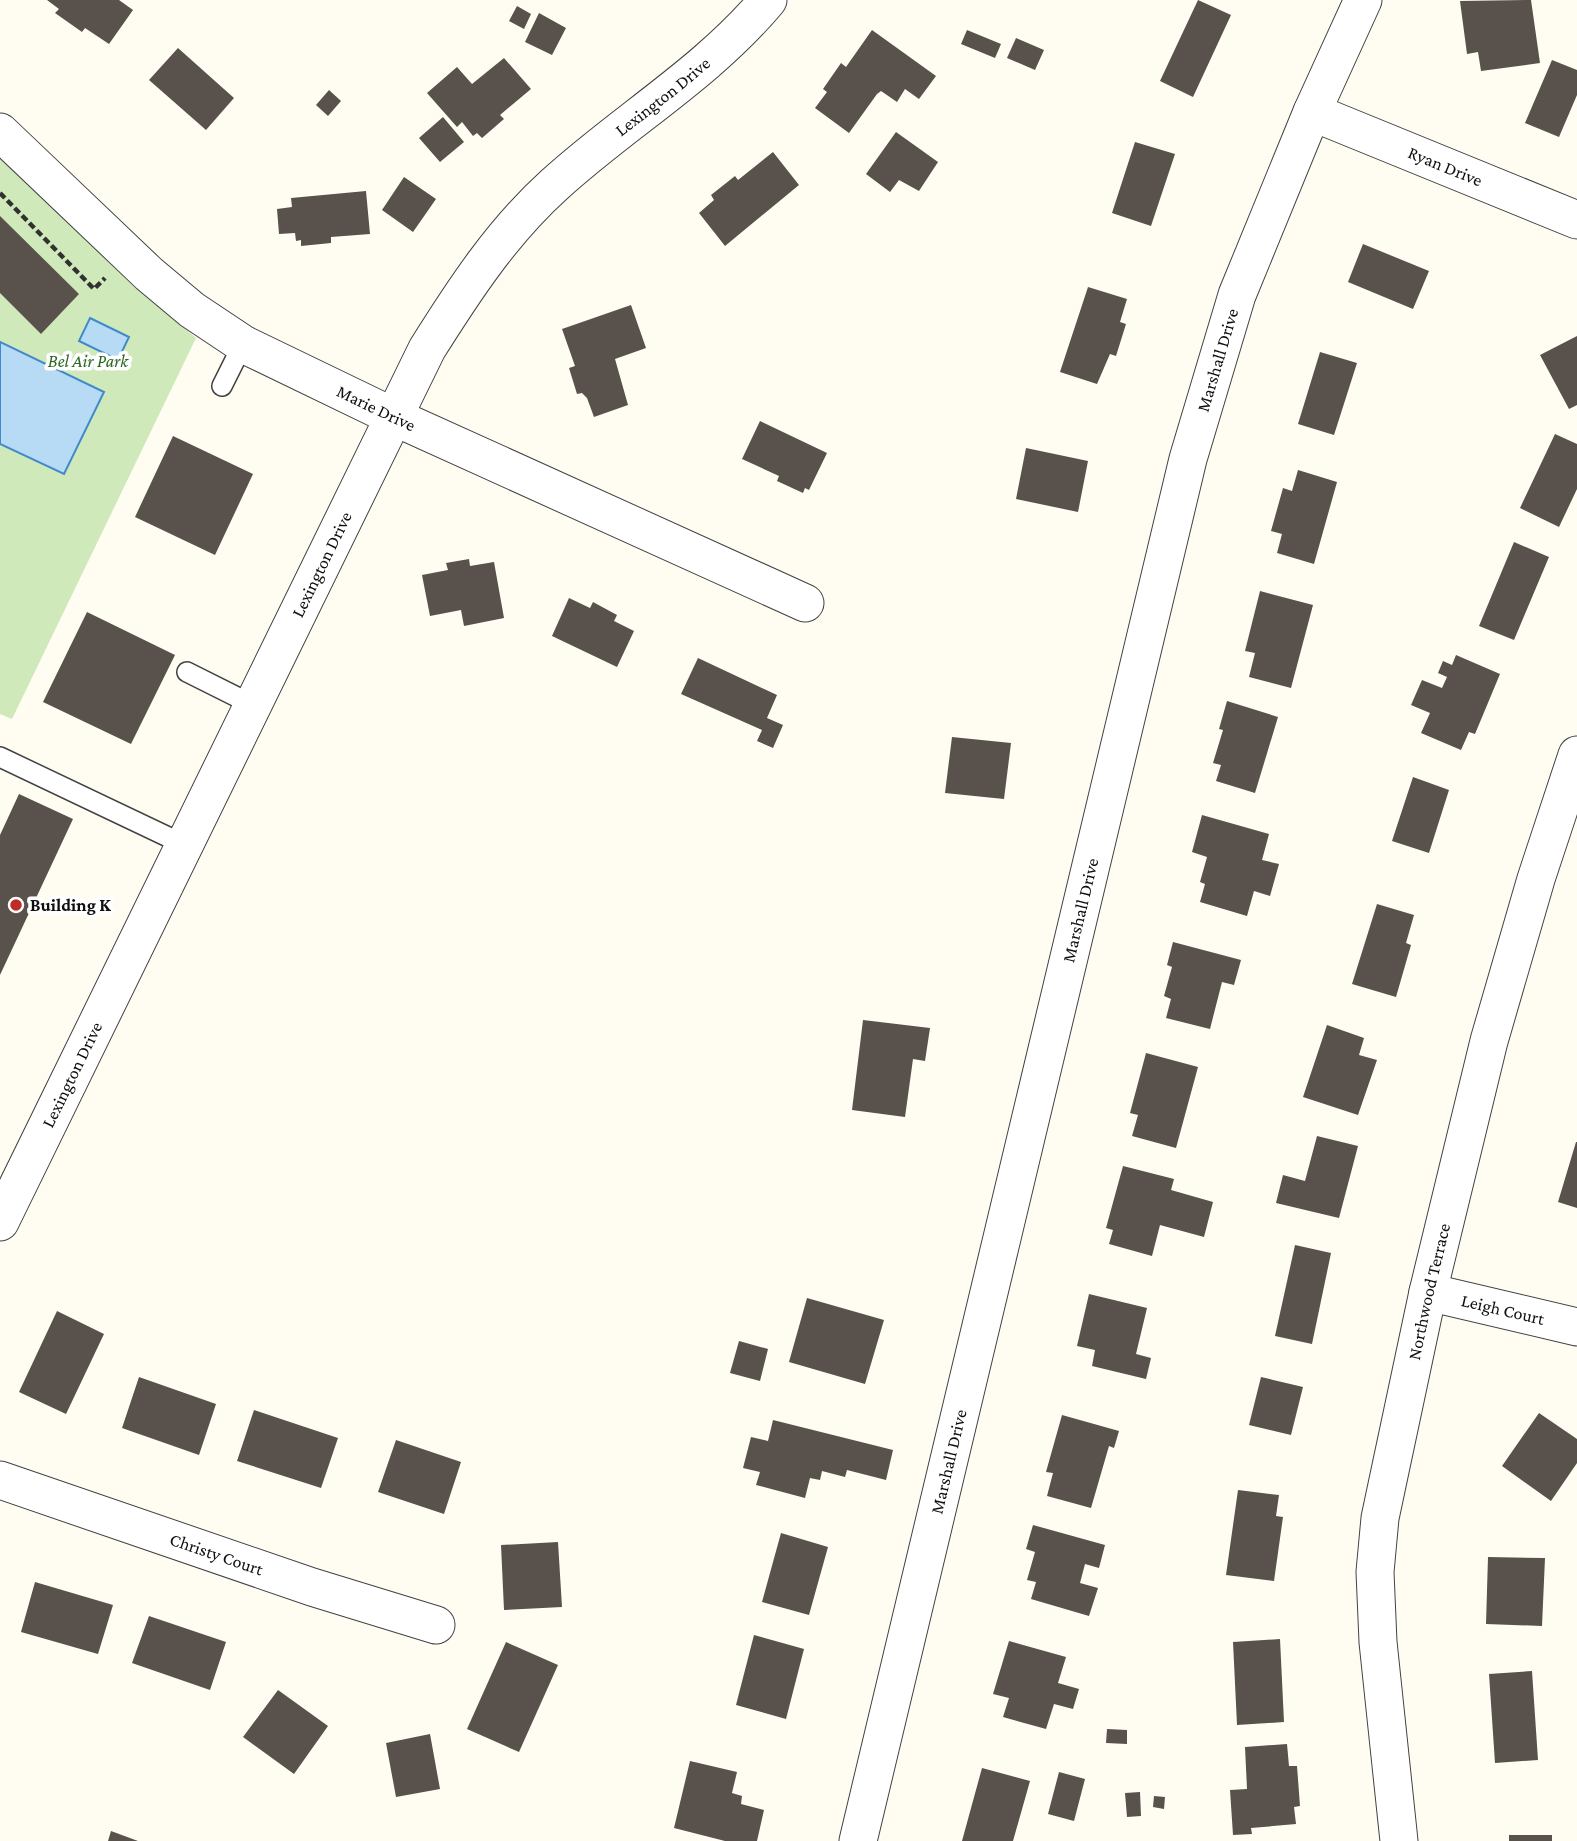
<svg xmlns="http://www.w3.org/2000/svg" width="1577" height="1841" viewBox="0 0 1577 1841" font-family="'Crimson Pro',serif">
<rect width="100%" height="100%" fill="#fffdf2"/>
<path fill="#d0e9bb" d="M 0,152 L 113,266 L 196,338 L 12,719 L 0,714 Z"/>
<path fill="#b7daf5" stroke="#408acb" stroke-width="2" d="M 90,318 L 129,337 L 118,360 L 79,341 Z
M 0,342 L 104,392 L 64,474 L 0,444 Z"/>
<path fill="#58514c" d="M 47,0 L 119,0 L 133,10 L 109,44 L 85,28 L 82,32 L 55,13 L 59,9 Z
M 1198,0 L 1231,15 L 1193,97 L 1160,81 Z
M 1531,0 L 1540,63 L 1481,71 L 1478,52 L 1467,54 L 1460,1 Z
M 517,6 L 531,14 L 524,29 L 509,21 Z
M 539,13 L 566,28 L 552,55 L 525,42 Z
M 872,30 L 936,76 L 919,99 L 905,89 L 897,102 L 881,91 L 877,94 L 849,133 L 815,108 L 827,92 L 823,89 L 841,63 L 846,67 Z
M 967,30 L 1001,44 L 995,58 L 961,44 Z
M 1016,38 L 1044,50 L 1035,70 L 1007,58 Z
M 178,48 L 234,98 L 206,130 L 149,80 Z
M 504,58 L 531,89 L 500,115 L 504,119 L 482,138 L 477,133 L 473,136 L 462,122 L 457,127 L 427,93 L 457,67 L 472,84 Z
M 1552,60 L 1577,70 L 1577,95 L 1559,137 L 1525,123 Z
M 329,90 L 341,101 L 328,116 L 316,105 Z
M 443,117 L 464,142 L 440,162 L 419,138 Z
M 896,132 L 938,162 L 919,191 L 899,180 L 890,192 L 866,174 Z
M 1135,142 L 1175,154 L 1151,226 L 1112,213 Z
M 773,152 L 799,185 L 725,246 L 699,213 L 714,200 L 711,195 L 735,176 L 738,180 Z
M 404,177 L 436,199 L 413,232 L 382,210 Z
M 366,191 L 370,234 L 331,237 L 331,243 L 301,246 L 301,240 L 296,241 L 295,233 L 279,234 L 277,209 L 292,207 L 291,198 Z
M 0,216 L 79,294 L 41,334 L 0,293 Z
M 1363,244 L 1429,271 L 1413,309 L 1348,282 Z
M 1088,287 L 1127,299 L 1120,322 L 1126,324 L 1116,356 L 1110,354 L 1097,384 L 1060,372 Z
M 631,305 L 646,348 L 615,359 L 628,405 L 594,417 L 587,398 L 582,393 L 577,394 L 569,368 L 575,366 L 562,329 Z
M 1577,336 L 1577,405 L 1569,409 L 1540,355 Z
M 1320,352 L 1357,363 L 1334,435 L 1298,424 Z
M 760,421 L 827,453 L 809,490 L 805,488 L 803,493 L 777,481 L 779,476 L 742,459 Z
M 1555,434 L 1577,444 L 1577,489 L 1559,527 L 1520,508 Z
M 173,436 L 253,474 L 215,555 L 135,517 Z
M 1026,448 L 1088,461 L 1078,512 L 1016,499 Z
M 1298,470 L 1337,482 L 1314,564 L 1277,553 L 1282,534 L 1271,531 L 1283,488 L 1292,491 Z
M 1514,542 L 1549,557 L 1514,640 L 1479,626 Z
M 469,559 L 470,566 L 494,562 L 504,618 L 464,626 L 461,610 L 430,616 L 422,575 L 448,570 L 446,563 Z
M 1260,591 L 1313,605 L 1291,688 L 1249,677 L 1255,653 L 1245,651 Z
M 569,598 L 590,608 L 593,602 L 617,615 L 614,621 L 634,631 L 617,667 L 552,636 Z
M 87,612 L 175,655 L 131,744 L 43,702 Z
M 1456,655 L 1500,674 L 1475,734 L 1469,732 L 1461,750 L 1421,733 L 1430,713 L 1411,705 L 1422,680 L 1442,688 L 1447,677 L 1438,673 L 1443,661 L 1452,665 Z
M 698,658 L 777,695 L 767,718 L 783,725 L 773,748 L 757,741 L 762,730 L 681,694 Z
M 1227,701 L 1278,717 L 1255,793 L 1216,781 L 1221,765 L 1213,763 L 1223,730 L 1219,729 Z
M 952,737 L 1011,743 L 1004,799 L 945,793 Z
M 1413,777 L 1449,790 L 1429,853 L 1392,841 Z
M 19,794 L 73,819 L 0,975 L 0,835 Z
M 1202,815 L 1269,834 L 1262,860 L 1279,864 L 1270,896 L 1254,891 L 1247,916 L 1200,902 L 1205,884 L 1200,882 L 1207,857 L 1192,852 Z
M 1377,904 L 1414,915 L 1406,943 L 1411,945 L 1396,997 L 1352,984 Z
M 1173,942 L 1241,960 L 1234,985 L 1222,982 L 1210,1029 L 1166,1018 L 1171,999 L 1164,996 L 1172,967 L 1167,965 Z
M 863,1020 L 930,1028 L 925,1061 L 913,1059 L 905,1117 L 852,1110 Z
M 1327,1025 L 1364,1038 L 1359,1055 L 1377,1060 L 1358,1115 L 1303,1097 Z
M 1146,1053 L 1198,1067 L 1176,1148 L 1132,1136 L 1138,1115 L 1130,1113 Z
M 1317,1136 L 1358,1146 L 1339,1218 L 1276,1203 L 1283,1175 L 1305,1181 Z
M 1576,1142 L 1577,1142 L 1577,1208 L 1558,1202 Z
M 1123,1166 L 1174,1179 L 1171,1190 L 1213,1202 L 1204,1237 L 1160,1225 L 1152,1256 L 1109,1244 L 1113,1230 L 1106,1228 Z
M 1295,1245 L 1331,1253 L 1312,1344 L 1275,1336 Z
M 1089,1294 L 1147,1308 L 1136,1354 L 1151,1358 L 1146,1379 L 1092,1366 L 1095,1350 L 1077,1346 Z
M 807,1298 L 884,1320 L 865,1384 L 789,1362 Z
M 57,1311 L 104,1334 L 66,1414 L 19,1392 Z
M 739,1341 L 768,1349 L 760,1381 L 730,1373 Z
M 139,1377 L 216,1404 L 199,1455 L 122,1428 Z
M 1261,1377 L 1303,1387 L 1291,1435 L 1249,1425 Z
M 254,1410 L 338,1438 L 321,1488 L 237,1461 Z
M 1539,1413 L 1577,1439 L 1577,1463 L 1551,1501 L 1502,1466 Z
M 1062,1415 L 1119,1431 L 1114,1448 L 1109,1446 L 1091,1508 L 1047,1496 L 1053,1473 L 1046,1472 Z
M 773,1420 L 893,1450 L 886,1480 L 847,1470 L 845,1477 L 822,1471 L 820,1480 L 810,1478 L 805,1498 L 756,1485 L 760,1472 L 743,1468 L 751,1437 L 768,1441 Z
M 396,1440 L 461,1462 L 444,1514 L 378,1492 Z
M 1238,1490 L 1279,1495 L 1276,1516 L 1283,1517 L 1274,1581 L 1226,1575 Z
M 1033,1525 L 1105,1545 L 1099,1568 L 1085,1564 L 1080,1583 L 1098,1588 L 1089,1616 L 1031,1599 L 1036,1582 L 1027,1580 L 1035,1552 L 1026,1549 Z
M 781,1533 L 828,1547 L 809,1615 L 762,1602 Z
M 558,1542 L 562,1607 L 504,1610 L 501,1545 Z
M 1488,1557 L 1545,1558 L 1542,1626 L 1486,1624 Z
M 35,1582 L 113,1605 L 98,1654 L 21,1632 Z
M 149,1616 L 226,1642 L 210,1690 L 132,1663 Z
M 754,1635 L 804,1649 L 786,1719 L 736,1705 Z
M 1280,1639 L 1284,1722 L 1237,1725 L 1233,1642 Z
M 1009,1641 L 1066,1657 L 1058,1683 L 1079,1689 L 1073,1709 L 1054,1704 L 1046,1729 L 1003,1717 L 1009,1698 L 993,1694 Z
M 506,1642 L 558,1665 L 519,1752 L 467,1729 Z
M 1532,1671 L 1538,1760 L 1495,1763 L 1489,1674 Z
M 278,1690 L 328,1726 L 294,1774 L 243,1737 Z
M 1107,1729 L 1127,1730 L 1127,1744 L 1106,1743 Z
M 430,1734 L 440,1789 L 396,1797 L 386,1743 Z
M 1287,1744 L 1289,1766 L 1297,1766 L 1300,1806 L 1294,1807 L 1296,1824 L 1251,1828 L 1252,1834 L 1233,1835 L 1230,1790 L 1247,1789 L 1245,1747 Z
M 690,1761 L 737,1772 L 732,1793 L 742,1796 L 741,1804 L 764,1810 L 757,1841 L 725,1841 L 674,1828 Z
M 982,1768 L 1030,1781 L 1013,1841 L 962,1841 Z
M 1059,1772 L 1085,1779 L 1074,1821 L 1048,1814 Z
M 1140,1792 L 1141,1816 L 1127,1817 L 1125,1793 Z
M 1154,1796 L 1165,1797 L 1164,1809 L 1153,1807 Z
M 111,1831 L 138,1841 L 108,1841 Z
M 1509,1835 L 1552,1835 L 1552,1841 L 1509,1841 Z"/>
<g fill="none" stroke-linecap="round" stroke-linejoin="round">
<defs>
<path id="lane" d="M 222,386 L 243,344
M 187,672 L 253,705
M 0,757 L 185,845"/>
<g id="street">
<path id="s1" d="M 1312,112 L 1577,220"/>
<path id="s2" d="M 0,132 L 149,274 L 192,310 L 243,344 L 392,416 L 805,603"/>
<path id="s3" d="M 0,1222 L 427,349 C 464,290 502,232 554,185 C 624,121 706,74 768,0"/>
<path id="s4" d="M 1428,1292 L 1577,1327"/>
<path id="s5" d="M 0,1480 L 312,1587 L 436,1625"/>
<path id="s6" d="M 858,1841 L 1188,459 L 1237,295 L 1312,112 L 1363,0"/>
<path id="s7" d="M 1399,1841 L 1378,1642 L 1375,1572 L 1380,1518 L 1428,1292 L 1489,1041 L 1536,879 L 1577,755"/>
</g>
</defs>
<use href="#lane" stroke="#424242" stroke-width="22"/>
<use href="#street" stroke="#424242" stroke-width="39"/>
<path stroke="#313131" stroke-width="4.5" stroke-dasharray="7 3.5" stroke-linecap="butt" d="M 0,193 L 94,289 L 105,278"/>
<use href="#lane" stroke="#fff" stroke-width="19"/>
<use href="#street" stroke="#fff" stroke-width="37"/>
</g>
<circle fill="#be2c29" stroke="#fff" stroke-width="2.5" cx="16" cy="905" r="7"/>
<g text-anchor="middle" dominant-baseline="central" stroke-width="7" stroke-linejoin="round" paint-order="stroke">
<g font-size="18" fill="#0f0f0f" stroke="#fff">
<text stroke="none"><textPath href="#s3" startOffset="1320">Lexington Drive</textPath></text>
<text stroke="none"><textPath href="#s1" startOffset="144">Ryan Drive</textPath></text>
<text stroke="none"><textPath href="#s6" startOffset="1524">Marshall Drive</textPath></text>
<text stroke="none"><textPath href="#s2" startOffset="471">Marie Drive</textPath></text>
<text stroke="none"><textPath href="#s3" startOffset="732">Lexington Drive</textPath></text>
<text stroke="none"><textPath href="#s6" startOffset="957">Marshall Drive</textPath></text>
<text stroke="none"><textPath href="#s3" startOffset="164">Lexington Drive</textPath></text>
<text stroke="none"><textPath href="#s7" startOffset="556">Northwood Terrace</textPath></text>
<text stroke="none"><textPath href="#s4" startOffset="77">Leigh Court</textPath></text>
<text stroke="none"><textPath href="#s6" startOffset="390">Marshall Drive</textPath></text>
<text stroke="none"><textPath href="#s5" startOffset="229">Christy Court</textPath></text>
</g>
<g font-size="18" font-style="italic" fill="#2a6720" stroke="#fff">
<text x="88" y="361">Bel Air Park</text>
</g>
<g font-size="18" font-weight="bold" fill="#0f0f0f" stroke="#fff" text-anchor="start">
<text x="30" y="905">Building K</text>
</g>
</g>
</svg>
